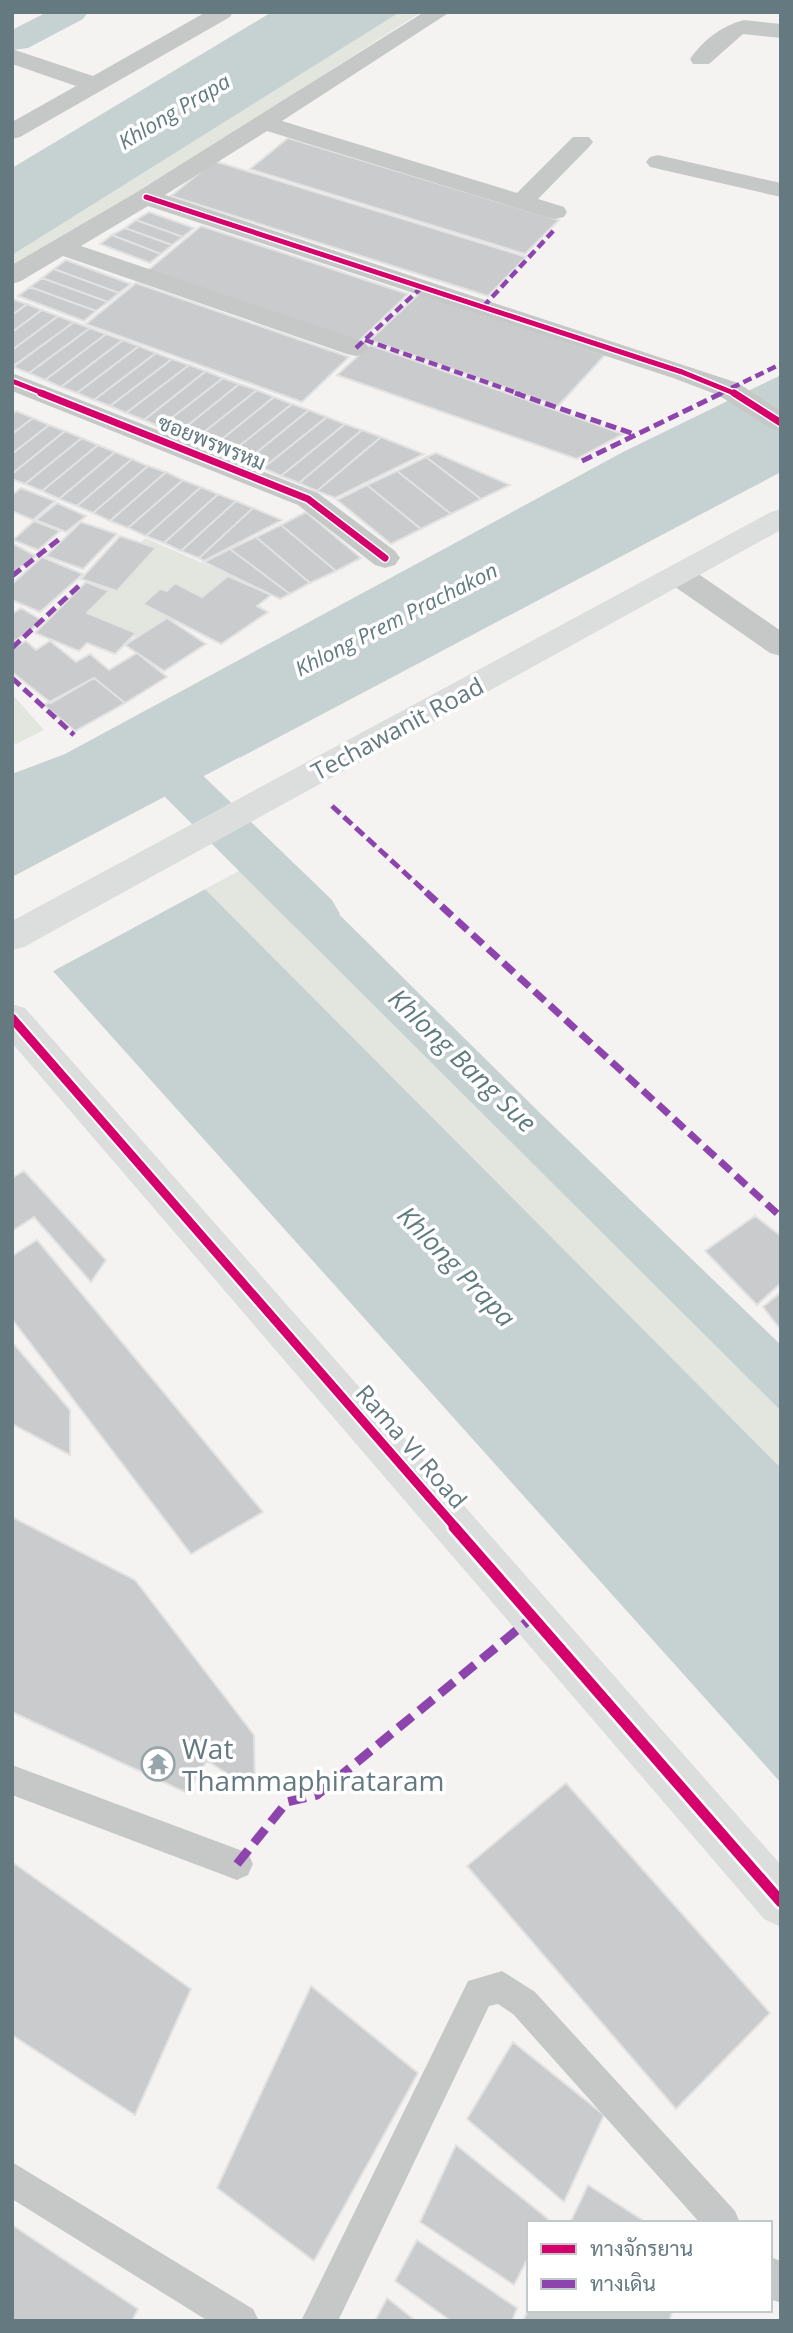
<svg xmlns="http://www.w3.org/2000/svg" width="793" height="2333" viewBox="0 0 793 2333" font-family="'Open Sans',Sarabun,sans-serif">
<rect width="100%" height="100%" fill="#f4f3f2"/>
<path fill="#e3e5df" d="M 400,12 L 421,12 L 233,133 L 12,269 L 12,255 Z
M 145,538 L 235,577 L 144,641 L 78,615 Z
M 12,694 L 44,730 L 16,744 L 12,742 Z
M 239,871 L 781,1411 L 781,1468 L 205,889 Z"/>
<path fill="#c6d1d2" d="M 272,12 L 400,12 L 12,255 L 12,168 Z
M 781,375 L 781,472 L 12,878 L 12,774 L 65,754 L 623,452 Z
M 275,851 L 541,1114 L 781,1345 L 781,1411 L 239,871 Z
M 205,889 L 781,1468 L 781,1783 L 53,971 Z"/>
<path fill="#f4f3f2" d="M 240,757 L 242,760 L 12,881 L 12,877 Z
M 204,886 L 209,887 L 53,971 L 51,969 Z"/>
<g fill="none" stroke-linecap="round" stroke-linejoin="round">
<path fill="#c6d1d2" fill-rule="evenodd" d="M 47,12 L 88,12 L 83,19 L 28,48 L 12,50 L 12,30 Z
M 145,731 L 162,736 L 332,900 L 340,914 L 332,928 L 314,934 L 296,928 L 128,760 L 121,748 L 128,736 Z"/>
</g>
<path fill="#cacbcc" stroke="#e3e2e2" stroke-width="2" d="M 288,138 L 559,220 L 525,254 L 250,169 Z
M 214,161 L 526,257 L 488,296 L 171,196 Z
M 149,212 L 194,228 L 183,237 L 136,220 Z
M 136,220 L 183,237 L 172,245 L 125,228 Z
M 201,226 L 408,294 L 358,342 L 147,271 Z
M 125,228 L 172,245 L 161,254 L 112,235 Z
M 112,235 L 161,254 L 150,263 L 100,244 Z
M 66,260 L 131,284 L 119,293 L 54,269 Z
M 54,269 L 119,293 L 108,302 L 42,278 Z
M 42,278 L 108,302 L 96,311 L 30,287 Z
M 136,283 L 349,357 L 302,402 L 86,324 Z
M 30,287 L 96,311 L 84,321 L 18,296 Z
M 420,293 L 605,355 L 558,406 L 370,340 Z
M 12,299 L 27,304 L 12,315 Z
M 27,304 L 42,310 L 12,332 L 12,315 Z
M 42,310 L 58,316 L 12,350 L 12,332 Z
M 58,316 L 74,322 L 12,367 L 12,350 Z
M 74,322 L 90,328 L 29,373 L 13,367 Z
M 90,328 L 106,334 L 45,380 L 29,373 Z
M 106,334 L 123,340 L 61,387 L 45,380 Z
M 123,340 L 139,346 L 77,393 L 61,387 Z
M 370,345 L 623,434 L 577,459 L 337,375 Z
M 139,346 L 156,353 L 94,400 L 77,393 Z
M 156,353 L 172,359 L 110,406 L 94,400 Z
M 172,359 L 189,365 L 126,413 L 110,406 Z
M 189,365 L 206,371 L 144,420 L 126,413 Z
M 206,371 L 223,378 L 160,427 L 144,420 Z
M 223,378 L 239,384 L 177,434 L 160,427 Z
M 239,384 L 257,390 L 194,440 L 177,434 Z
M 257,390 L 274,397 L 211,448 L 194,440 Z
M 274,397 L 292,404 L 228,455 L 211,448 Z
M 292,404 L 309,410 L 246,461 L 228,455 Z
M 309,410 L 327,417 L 263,468 L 246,461 Z
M 16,411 L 33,418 L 12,434 L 12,415 Z
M 327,417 L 345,424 L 281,476 L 263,468 Z
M 33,418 L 49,425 L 12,454 L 12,434 Z
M 345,424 L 362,430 L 299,483 L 281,476 Z
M 49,425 L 65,431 L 12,474 L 12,454 Z
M 362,430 L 381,437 L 317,491 L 299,483 Z
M 65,431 L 82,438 L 25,484 L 12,479 L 12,474 Z
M 381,437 L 424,454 L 335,498 L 317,491 Z
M 82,438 L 98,445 L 42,491 L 25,484 Z
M 98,445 L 115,452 L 59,499 L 42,491 Z
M 115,452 L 132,459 L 77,506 L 59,499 Z
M 436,453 L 510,485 L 481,499 L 426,457 Z
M 426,457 L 481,499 L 451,514 L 397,471 Z
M 132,459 L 148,466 L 93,513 L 77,506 Z
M 148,466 L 166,472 L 110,521 L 93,513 Z
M 397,471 L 451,514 L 421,529 L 367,485 Z
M 166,472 L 183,480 L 128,528 L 110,521 Z
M 183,480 L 201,487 L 146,536 L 128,528 Z
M 367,485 L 421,529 L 391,544 L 337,500 Z
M 201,487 L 218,494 L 164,543 L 146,536 Z
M 21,488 L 55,501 L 33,520 L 12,511 L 12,495 Z
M 218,494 L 236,501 L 181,551 L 164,543 Z
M 236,501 L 253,508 L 199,558 L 181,551 Z
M 57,503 L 86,516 L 66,532 L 36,520 Z
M 253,508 L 282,520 L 204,561 L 199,558 Z
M 306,512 L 361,558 L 336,571 L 281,525 Z
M 34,521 L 60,531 L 38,550 L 13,540 Z
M 81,522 L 117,534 L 83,569 L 46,556 Z
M 281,525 L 336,571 L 310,583 L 256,537 Z
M 120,536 L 156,548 L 117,591 L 81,579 Z
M 256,537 L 310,583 L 290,594 L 230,549 Z
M 12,543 L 36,556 L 12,573 Z
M 230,549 L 290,594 L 280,599 L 204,562 Z
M 42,557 L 83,574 L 40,612 L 12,600 L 12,584 Z
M 228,576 L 271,595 L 257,606 L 268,612 L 221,644 L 143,604 L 160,589 L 167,591 L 175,583 L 202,597 Z
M 86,582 L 109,591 L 87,613 L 136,633 L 115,654 L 87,643 L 79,651 L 35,633 Z
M 21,608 L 43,621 L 12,643 L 12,614 Z
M 167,618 L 206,644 L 164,671 L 125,645 Z
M 26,641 L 36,650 L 50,641 L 76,662 L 90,654 L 109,670 L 137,653 L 167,677 L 125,703 L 94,678 L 51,703 L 12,672 L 12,649 Z
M 94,678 L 125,703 L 75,731 L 44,705 Z
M 24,1171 L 106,1260 L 91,1282 L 34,1217 L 12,1231 L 12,1178 Z
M 755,1216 L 781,1236 L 781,1283 L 757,1305 L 705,1251 Z
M 37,1240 L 263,1512 L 191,1554 L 12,1319 L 12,1256 Z
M 781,1292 L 781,1330 L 763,1307 Z
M 12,1342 L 70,1410 L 70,1455 L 12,1424 Z
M 12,1517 L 135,1580 L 254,1735 L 255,1791 L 207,1761 L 187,1793 L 12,1712 Z
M 566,1783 L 770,2013 L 676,2109 L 467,1866 Z
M 12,1862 L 191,1989 L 135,2115 L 12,2035 Z
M 311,1986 L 418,2073 L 314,2261 L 217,2188 Z
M 513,2042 L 604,2115 L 564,2202 L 467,2119 Z
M 456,2145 L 548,2219 L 546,2223 L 529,2223 L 529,2256 L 514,2285 L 420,2222 Z
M 588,2185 L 647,2223 L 570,2223 Z
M 12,2225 L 138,2309 L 132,2321 L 12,2321 Z
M 417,2240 L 517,2308 L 512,2321 L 451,2321 L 395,2281 Z
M 387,2298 L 416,2321 L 375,2321 Z
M 529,2308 L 529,2310 L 673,2310 L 669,2321 L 523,2321 Z"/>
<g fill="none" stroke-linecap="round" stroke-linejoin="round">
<path fill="#c6c8c8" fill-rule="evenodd" d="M 12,1765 L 248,1853 L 253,1864 L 248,1875 L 237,1880 L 12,1795 Z
M 502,1971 L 535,1992 L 735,2211 L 740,2223 L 700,2223 L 513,2014 L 498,2004 L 489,2006 L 338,2321 L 301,2321 L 468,1981 Z
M 12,2162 L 253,2309 L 259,2321 L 208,2321 L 12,2199 Z
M 770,2257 L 781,2261 L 781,2303 L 770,2299 Z"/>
<path fill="#c6c8c8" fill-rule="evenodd" d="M 206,12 L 233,12 L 230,17 L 20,137 L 12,139 L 12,122 L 76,86 L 12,64 L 12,49 L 93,76 Z
M 424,12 L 450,12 L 282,121 L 517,193 L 573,137 L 589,137 L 593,142 L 589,147 L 538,199 L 564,207 L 567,212 L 564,217 L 555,219 L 546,217 L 267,131 L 165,195 L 738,383 L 781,411 L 781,431 L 771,429 L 718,395 L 673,378 L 148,206 L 81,246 L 365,342 L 369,348 L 365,354 L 356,356 L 347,354 L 63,256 L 21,281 L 12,284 L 12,265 L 137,192 Z
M 744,20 L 781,24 L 781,38 L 743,34 L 709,64 L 693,64 L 690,59 C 703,40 721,26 744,20 Z
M 658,155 L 781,183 L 781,197 L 650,167 L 646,162 L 650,157 Z
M 12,373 L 318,493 L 395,551 L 400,558 L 395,565 L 385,568 L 375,565 L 298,505 L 12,391 Z
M 679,565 L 690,568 L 781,631 L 781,656 L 770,653 L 668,582 L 664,575 L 668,568 Z"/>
<path fill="#dcdddd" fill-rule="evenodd" d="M 781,509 L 781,530 L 24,947 L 12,950 L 12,921 L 771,512 Z
M 12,1004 L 25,1008 L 781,1865 L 781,1927 L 764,1919 L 12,1043 Z"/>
<path stroke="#8e44ad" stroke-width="4.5" stroke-dasharray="9 4.5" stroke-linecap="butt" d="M 483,307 L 555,229
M 365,340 L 520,394
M 356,348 L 422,287
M 719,394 L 781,364"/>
<path stroke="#8e44ad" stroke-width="5" stroke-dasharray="11 5" stroke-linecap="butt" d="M 515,393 L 634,434
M 582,461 L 722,393
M 12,576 L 62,537
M 12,648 L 82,583
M 12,678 L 74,735
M 332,806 L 428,894"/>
<path stroke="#8e44ad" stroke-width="7" stroke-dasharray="14 7" stroke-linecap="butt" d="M 426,892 L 781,1217"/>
<path stroke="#8e44ad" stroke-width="9" stroke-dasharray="18 9" stroke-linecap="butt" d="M 237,1864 L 287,1802 L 317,1795 L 534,1616"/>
<defs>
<path id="cycleway-far3" d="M 146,197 L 682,372 L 736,394
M 12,381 L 45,394"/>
<path id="cycleway-far2" d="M 41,393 L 308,499 L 385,558
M 734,393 L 781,423"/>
<path id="cycleway-far1" d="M 12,1018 L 456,1528"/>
<path id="cycleway" d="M 454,1527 L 781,1902"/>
</defs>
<use href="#cycleway-far3" stroke="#fff" stroke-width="8"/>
<use href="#cycleway-far2" stroke="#fff" stroke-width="10"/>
<use href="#cycleway-far1" stroke="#fff" stroke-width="13"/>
<use href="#cycleway" stroke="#fff" stroke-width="16"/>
<use href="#cycleway-far3" stroke="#d6006c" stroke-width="5"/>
<use href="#cycleway-far2" stroke="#d6006c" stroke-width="7"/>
<use href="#cycleway-far1" stroke="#d6006c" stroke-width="9"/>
<use href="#cycleway" stroke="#d6006c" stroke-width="11"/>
</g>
<defs>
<symbol id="temple-ring" viewBox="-11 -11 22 22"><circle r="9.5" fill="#fff" stroke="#97a4a9" stroke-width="1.5"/><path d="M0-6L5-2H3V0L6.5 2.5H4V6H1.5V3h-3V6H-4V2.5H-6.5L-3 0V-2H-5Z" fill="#97a4a9"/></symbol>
</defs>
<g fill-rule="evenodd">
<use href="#temple-ring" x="139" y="1745" width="38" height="38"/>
</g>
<g text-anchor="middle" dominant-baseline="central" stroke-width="7" stroke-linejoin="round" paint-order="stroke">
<g font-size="21" font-style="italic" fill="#607b7e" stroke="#fff">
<text transform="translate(174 111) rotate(-31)">Khlong Prapa</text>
<text transform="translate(396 619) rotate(-27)">Khlong Prem Prachakon</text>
</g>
<g font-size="21" fill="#657981" stroke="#fff">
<text transform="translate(212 442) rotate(22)">ซอยพรพรหม</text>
</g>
<g font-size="24" fill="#657981" stroke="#fff">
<text transform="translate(397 728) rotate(-28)">Techawanit Road</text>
<text transform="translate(412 1446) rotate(49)">Rama VI Road</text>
</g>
<g font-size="26" font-style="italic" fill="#607b7e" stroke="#fff">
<text transform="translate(463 1060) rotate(44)">Khlong Bang Sue</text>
<text transform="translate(457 1266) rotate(46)">Khlong Prapa</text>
</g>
<g font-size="28" fill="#657981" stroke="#fff" text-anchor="start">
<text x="182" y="1748">Wat<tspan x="182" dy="32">Thammaphirataram</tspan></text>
</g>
</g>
<rect width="793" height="2333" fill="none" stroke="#657981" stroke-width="28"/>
<rect x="527" y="2221" width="245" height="91" fill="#ffffff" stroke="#c1c9cd" stroke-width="2"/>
<rect x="541" y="2244" width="35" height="10" fill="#d6006c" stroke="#c1c9cd" stroke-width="2"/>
<text x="590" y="2256" font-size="21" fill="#657981">ทางจักรยาน</text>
<rect x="541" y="2279" width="35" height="10" fill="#8e44ad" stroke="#c1c9cd" stroke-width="2"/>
<text x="590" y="2291" font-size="21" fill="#657981">ทางเดิน</text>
</svg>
